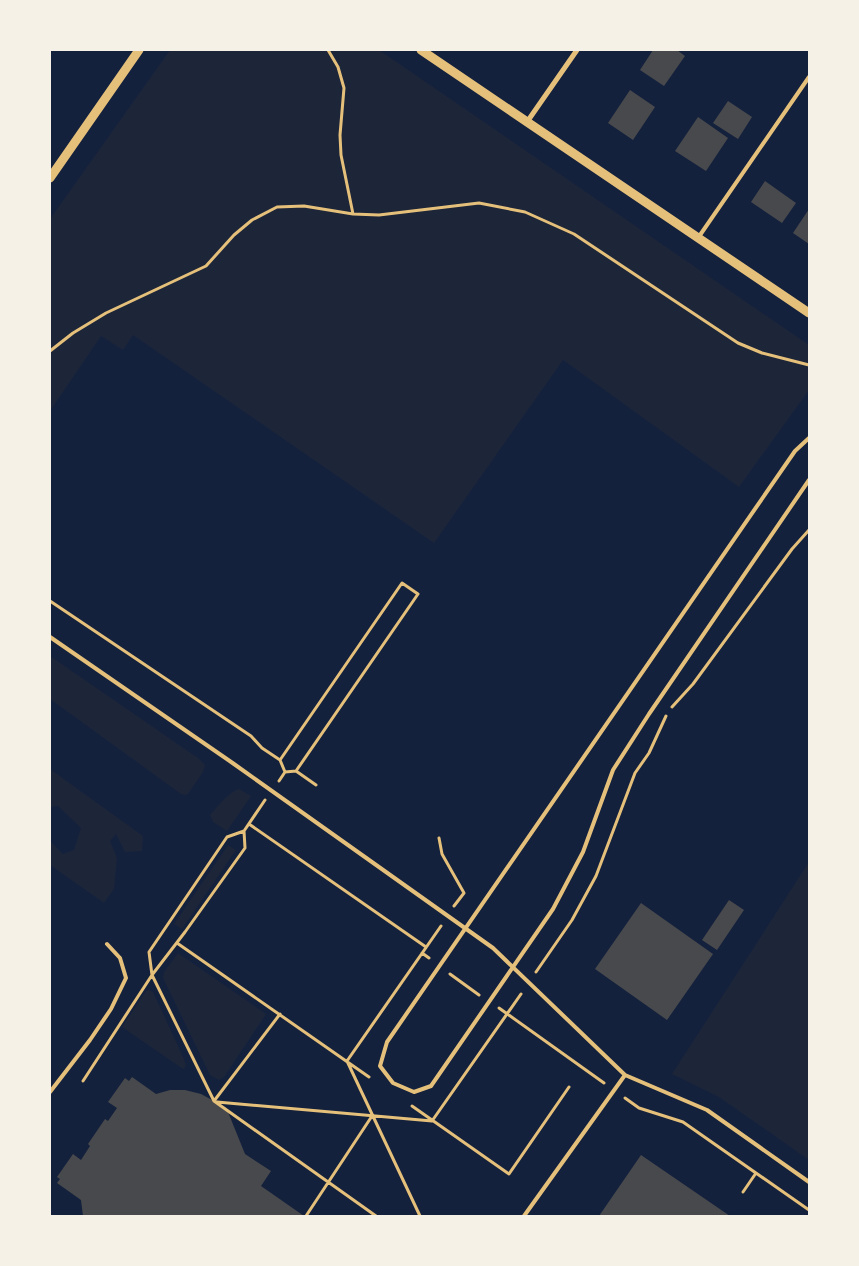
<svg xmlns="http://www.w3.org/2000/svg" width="859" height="1266" viewBox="0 0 859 1266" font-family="Figtree,sans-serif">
<rect width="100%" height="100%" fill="#14213d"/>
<path fill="#1d2539" d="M 170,50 L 379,50 L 809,345 L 809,390 L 739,487 L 563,360 L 434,543 L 133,335 L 123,350 L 101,336 L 50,411 L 50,219 Z
M 50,656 L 198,758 L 205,765 L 203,772 L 188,794 L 185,795 L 181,794 L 50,699 Z
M 50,769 L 143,836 L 142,851 L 125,852 L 116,834 L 110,841 L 117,858 L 114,889 L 104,903 L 50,865 L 50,841 L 63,854 L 74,850 L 81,828 L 58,806 L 50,807 Z
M 239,789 L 251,796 L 227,831 L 213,822 L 210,815 C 217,807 229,792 239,789 Z
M 228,845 L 236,850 L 182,929 L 174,924 Z
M 809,862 L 809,1160 L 719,1097 L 672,1074 Z
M 178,953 L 266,1014 L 224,1077 L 219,1080 L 210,1075 L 163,978 L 164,972 Z
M 149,990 L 153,992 L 184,1059 L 186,1066 L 183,1069 L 122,1027 L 146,991 Z"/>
<path fill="#48494c" d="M 653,50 L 677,50 L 685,56 L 664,86 L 640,70 Z
M 630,90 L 655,107 L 633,140 L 608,123 Z
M 728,101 L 752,117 L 738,139 L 713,123 Z
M 698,117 L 728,138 L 706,171 L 675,151 Z
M 765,181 L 796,203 L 782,223 L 751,202 Z
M 809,209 L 809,244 L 793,233 Z
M 729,900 L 744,910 L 717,950 L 702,940 Z
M 641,903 L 713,954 L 667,1020 L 595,969 Z
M 132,1077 L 156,1094 L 170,1090 L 185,1090 L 201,1094 L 214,1101 L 228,1112 L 245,1154 L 271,1171 L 261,1186 L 304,1216 L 83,1216 L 81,1200 L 57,1183 L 60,1179 L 57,1177 L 73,1154 L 81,1160 L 90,1146 L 88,1144 L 105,1119 L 108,1121 L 117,1108 L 108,1102 L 125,1078 L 129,1081 Z
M 641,1155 L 730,1216 L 599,1216 Z"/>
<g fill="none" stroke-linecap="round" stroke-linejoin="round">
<path stroke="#e5c07b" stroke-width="3" d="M 328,50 L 338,67 L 344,88 L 340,135 L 341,155 L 353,214
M 50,351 L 73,333 L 106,313 L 206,266 L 234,235 L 252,220 L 277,207 L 304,206 L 353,214 L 379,215 L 479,203 L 525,212 L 574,234 L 738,343 L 762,353 L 809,365
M 50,601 L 251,736 L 262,748 L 280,760
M 672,707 L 693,684 L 792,549 L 809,530
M 296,771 L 316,785
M 279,781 L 285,772 L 296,771 L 418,594 L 402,583 L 280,760 L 285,772
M 265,800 L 244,831 L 245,848 L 185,932 L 152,975 L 214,1101 L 376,1216
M 249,824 L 426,947
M 439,838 L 442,854 L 464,893 L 454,906
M 177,943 L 369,1077
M 422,953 L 429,958
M 536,972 L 572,920 L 596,876 L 635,773 L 649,753 L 666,716
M 450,974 L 479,995
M 499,1008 L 604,1083
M 83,1081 L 152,975 L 149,952 L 227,837 L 244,831
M 625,1098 L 639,1108 L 683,1122 L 809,1210
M 214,1101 L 280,1014
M 217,1102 L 432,1121 L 521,994
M 412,1106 L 509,1174 L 569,1087
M 743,1192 L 756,1173
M 306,1216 L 372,1116
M 420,1216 L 347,1061 L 441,926"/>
<path stroke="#e5c07b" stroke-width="4" d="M 698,238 L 809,77
M 809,438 L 795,451 L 387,1042 L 380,1066 L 393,1083 L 414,1092 L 431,1086 L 553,909 L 583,852 L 613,770 L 649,714 L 809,480
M 50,637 L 234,764 L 493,948 L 625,1075 L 707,1110 L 809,1182
M 50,1092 L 90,1040 L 111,1009 L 126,978 L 120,958 L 107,944
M 524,1216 L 625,1075"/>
<path stroke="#e5c07b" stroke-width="5" d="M 527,122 L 577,50"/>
<path stroke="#e5c07b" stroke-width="9" d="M 421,50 L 809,313
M 50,178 L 139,50"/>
</g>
<rect width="859" height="1266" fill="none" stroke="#f6f1e7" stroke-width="102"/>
</svg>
